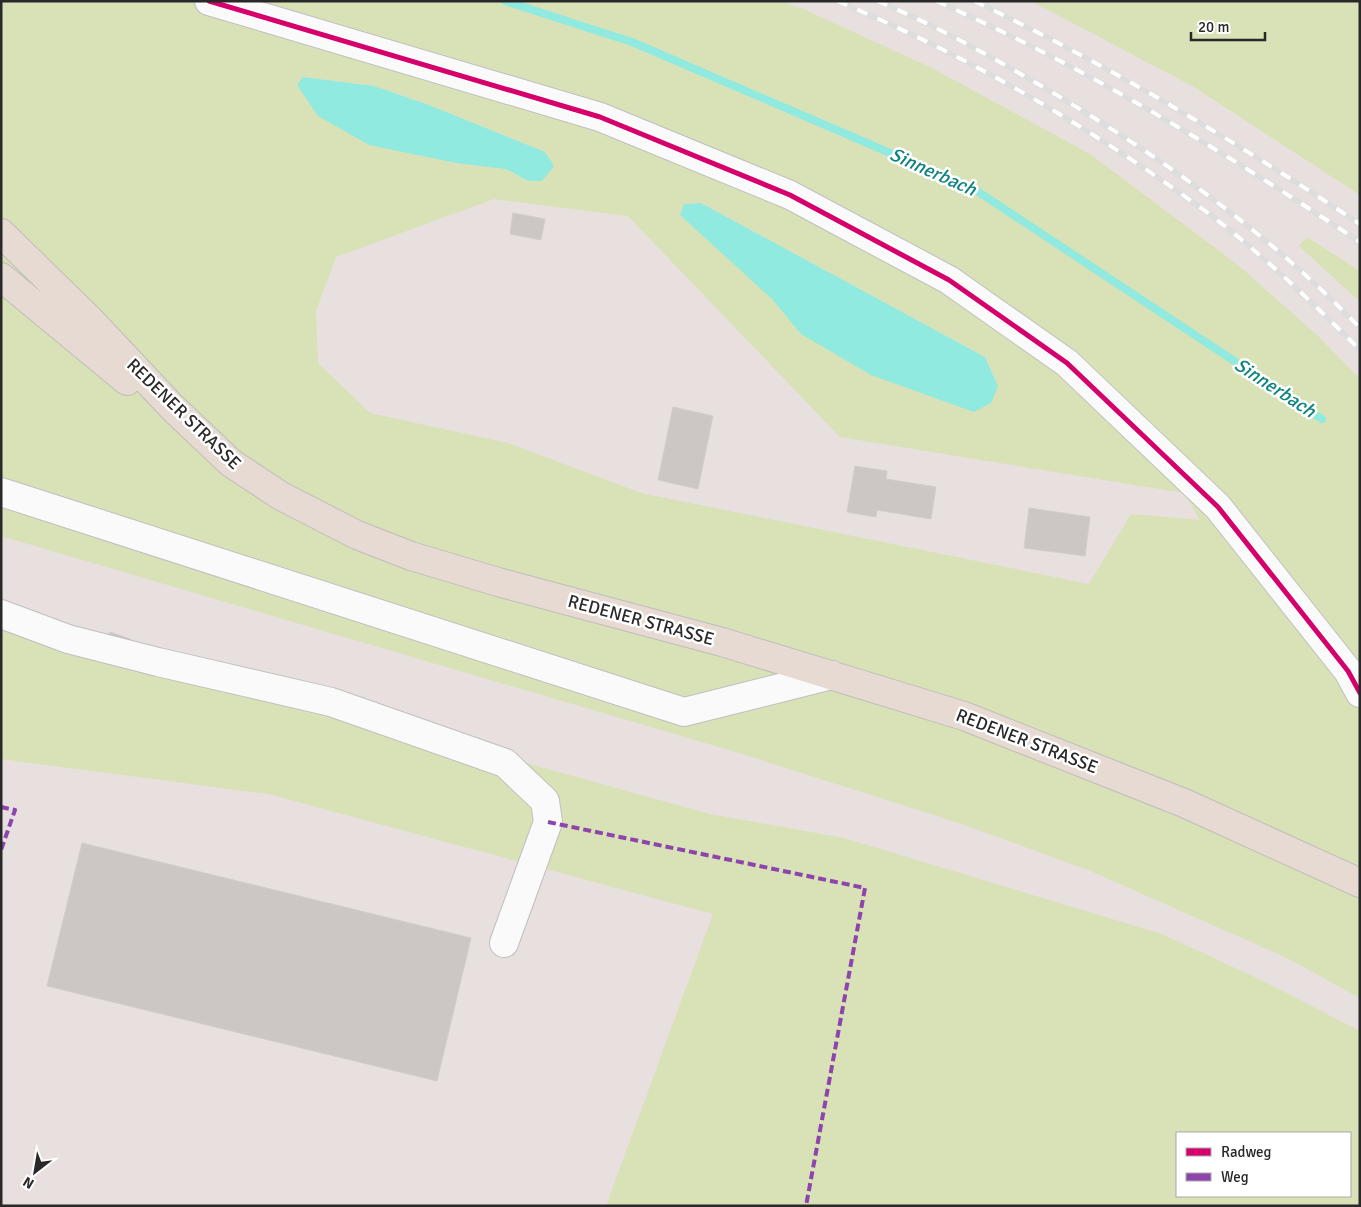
<svg xmlns="http://www.w3.org/2000/svg" width="1361" height="1207" viewBox="0 0 1361 1207" font-family="Signika,sans-serif">
<rect width="100%" height="100%" fill="#e7e0de"/>
<path fill="#d9e1b6" fill-rule="evenodd" d="M 1,1 L 780,1 L 803,9 L 930,67 L 1090,154 L 1238,265 L 1317,335 L 1360,379 L 1360,998 L 1287,958 L 1088,870 L 965,825 L 739,753 L 1,536 ZM 303,77 L 374,86 L 429,105 L 545,152 L 528,181 L 506,169 ZM 494,199 L 628,216 L 840,437 L 1184,493 L 1200,520 L 1131,514 L 1089,584 L 641,493 L 508,443 L 370,413 L 318,363 L 316,311 L 336,257 ZM 701,203 L 985,357 L 998,386 L 801,333 L 772,299 L 684,204 Z
M 1031,1 L 1360,1 L 1360,195 L 1194,87 Z
M 1307,237 L 1360,271 L 1360,302 L 1299,246 Z
M 1,621 L 324,707 L 710,814 L 844,838 L 1162,934 L 1263,981 L 1360,1031 L 1360,1206 L 606,1206 L 713,914 L 268,794 L 1,759 ZM 1177,1133 L 1350,1133 L 1350,1196 L 1177,1196 Z"/>
<path fill="#91eadf" d="M 303,77 L 374,86 L 429,105 L 545,152 L 554,166 L 542,181 L 528,181 L 506,169 L 456,163 L 369,145 L 318,116 L 297,85 Z
M 701,203 L 985,357 L 998,386 L 991,403 L 974,412 L 871,375 L 801,334 L 772,299 L 680,215 L 684,204 Z"/>
<g fill="none" stroke-linecap="round" stroke-linejoin="round">
<path stroke="#91eadf" stroke-width="8" d="M 505,1 L 632,42 L 974,189 L 1322,419"/>
</g>
<path fill="#ccc6c5" stroke="#d2ccca" d="M 513,213 L 545,219 L 541,240 L 510,234 Z
M 673,407 L 713,416 L 698,489 L 658,480 Z
M 855,466 L 887,471 L 886,479 L 936,487 L 931,519 L 877,510 L 876,517 L 847,512 Z
M 1029,508 L 1090,517 L 1085,556 L 1024,548 Z
M 110,632 L 130,639 L 126,648 L 106,641 Z
M 82,843 L 471,938 L 437,1081 L 47,986 Z"/>
<g fill="none" stroke-linecap="round" stroke-linejoin="round">
<defs>
<path id="minor" d="M 209,1 L 600,117 L 790,195 L 949,280 L 1067,363 L 1218,507 L 1348,671 L 1360,693
M 1,492 L 684,712 L 832,675
M 1,614 L 68,639 L 158,662 L 331,702 L 505,763 L 545,801 L 548,822 L 504,943"/>
<path id="major" d="M 1,233 L 91,321 L 172,407 L 231,463 L 281,496 L 357,535 L 411,556 L 498,582 L 722,642 L 964,716 L 1184,803 L 1360,883
M 1,277 L 127,381"/>
</defs>
<use href="#minor" stroke="#c0bfc0" stroke-width="30"/>
<use href="#major" stroke="#bfbdbc" stroke-width="30"/>
<use href="#minor" stroke="#fbfafa" stroke-width="28"/>
<use href="#major" stroke="#e6dad2" stroke-width="28"/>
<defs>
<path id="rail" d="M 837,1 C 969,56 1093,129 1208,213 C 1262,254 1312,302 1360,350
M 877,1 C 931,23 988,55 1038,84 C 1154,152 1267,231 1360,328
M 936,1 C 1086,67 1224,152 1360,242
M 974,1 C 1109,65 1236,142 1360,224"/>
</defs>
<use href="#rail" stroke="#ddddde" stroke-width="5.5"/>
<use href="#rail" stroke="#fff" stroke-width="4" stroke-dasharray="11" stroke-linecap="butt"/>
<path stroke="#8e44ad" stroke-width="4" stroke-dasharray="8 4" stroke-linecap="butt" d="M 1,807 L 15,810 L 1,850
M 548,822 L 865,888 L 806,1206"/>
<defs>
<path id="cycleway" d="M 209,1 L 600,117 L 790,195 L 949,280 L 1067,363 L 1218,507 L 1348,671 L 1360,693"/>
</defs>
<use href="#cycleway" stroke="#fff" stroke-width="8"/>
<use href="#cycleway" stroke="#d6006c" stroke-width="5"/>
</g>
<g text-anchor="middle" dominant-baseline="central" stroke-width="5" stroke-linejoin="round" paint-order="stroke">
<g font-size="18" fill="#292929" stroke="#fff">
<text transform="translate(184 414) rotate(44)">REDENER STRASSE</text>
<text transform="translate(641 620) rotate(15)">REDENER STRASSE</text>
<text transform="translate(1027 741) rotate(21)">REDENER STRASSE</text>
</g>
<g font-size="19" font-style="italic" fill="#0e847f" stroke="#fff">
<text transform="translate(933 172) rotate(24)">Sinnerbach</text>
<text transform="translate(1275 388) rotate(33)">Sinnerbach</text>
</g>
</g>
<rect width="1361" height="1207" fill="none" stroke="#292929" stroke-width="5"/>
<rect x="1176" y="1132" width="175" height="65" fill="#ffffff" stroke="#a9a9a9"/>
<rect x="1186" y="1148" width="25" height="8" fill="#d6006c" stroke="#a9a9a9"/>
<text x="1221" y="1157" font-size="15" fill="#292929">Radweg</text>
<rect x="1186" y="1173" width="25" height="8" fill="#8e44ad" stroke="#a9a9a9"/>
<text x="1221" y="1182" font-size="15" fill="#292929">Weg</text>
<g transform="translate(35 1172) rotate(211)" stroke="#ffffff" stroke-width="4" paint-order="stroke">
<path d="M0-4L9 19L0 12L-9 19Z" fill="#292929"/>
<text y="-8" font-size="14" font-weight="bold" text-anchor="middle" fill="#292929">N</text>
</g>
<path d="M1191 32v8h74v-8" fill="none" stroke="#292929" stroke-width="2.5"/>
<text x="1198" y="32" font-size="15" fill="#292929" stroke="#ffffff" stroke-width="4" paint-order="stroke">20 m</text>
</svg>
